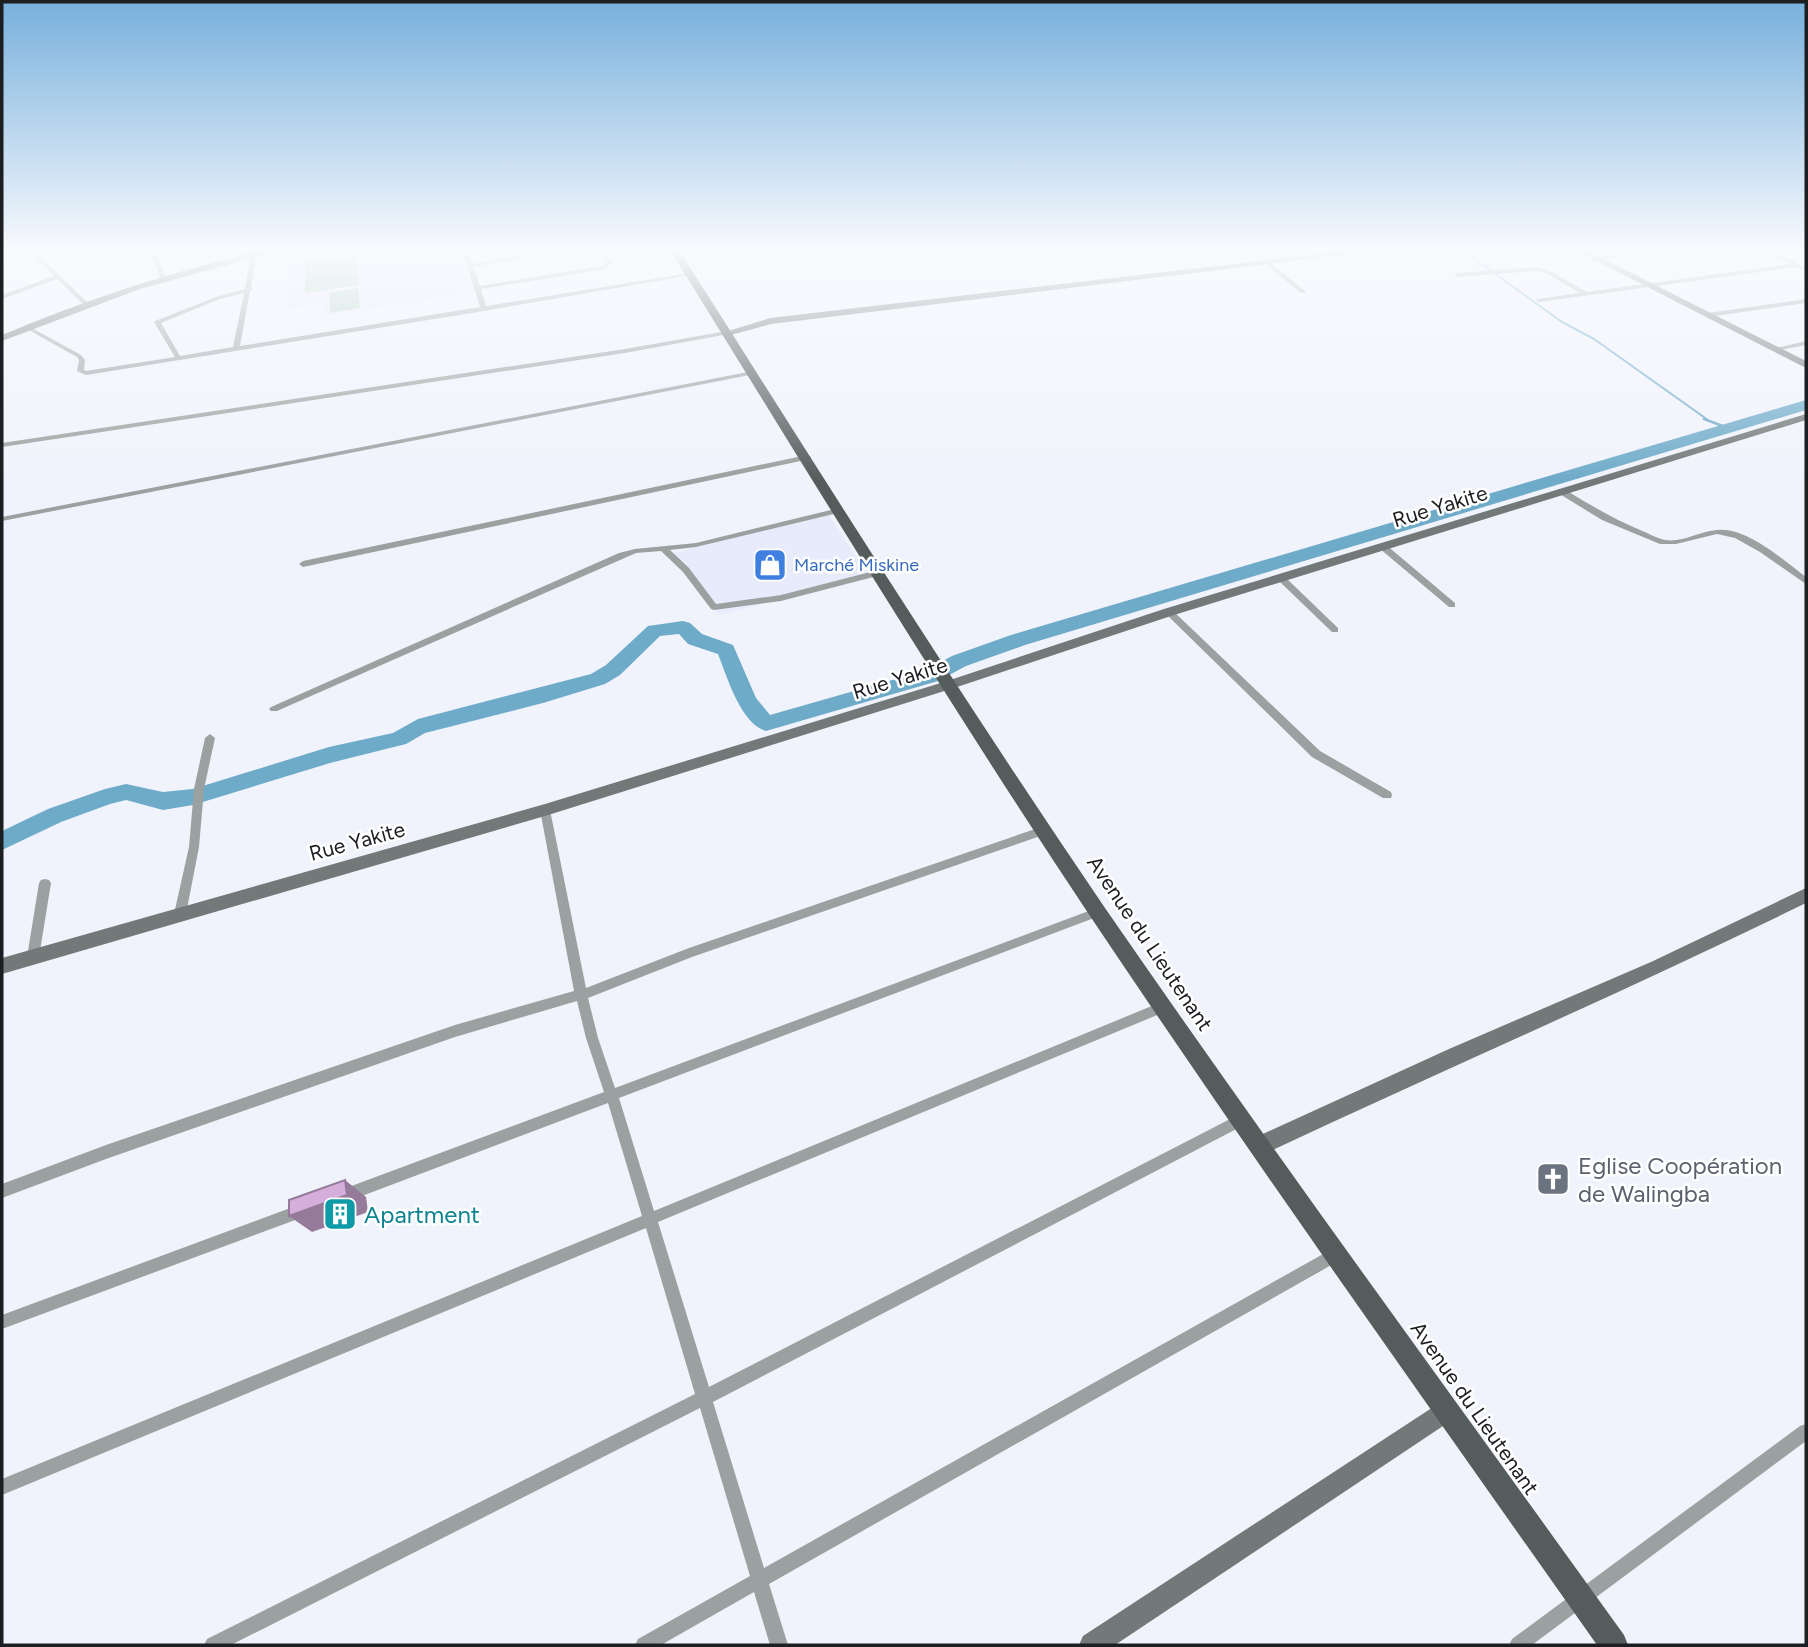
<svg xmlns="http://www.w3.org/2000/svg" width="1808" height="1647" viewBox="0 0 1808 1647" font-family="Figtree,sans-serif">
<rect width="100%" height="100%" fill="#f1f3fc"/>
<path fill="#e7ebfc" d="M 317,250 L 458,250 L 473,293 L 323,316 L 322,304 L 286,309 L 293,254 Z
M 829,515 L 869,576 L 719,615 L 669,554 Z"/>
<path fill="#aad0bc" d="M 343,250 L 356,250 L 359,285 L 305,293 L 305,256 Z
M 358,288 L 360,308 L 330,313 L 329,293 Z"/>
<g fill="none" stroke-linecap="round" stroke-linejoin="round">
<path stroke="#6eabc9" stroke-width="2" d="M 1462,250 L 1562,322 L 1594,339 L 1708,420"/>
<path stroke="#6eabc9" stroke-width="2.5" d="M 1704,419 L 1728,428"/>
<path fill="#6eabc9" fill-rule="evenodd" d="M 1806,400 L 1806,410 L 1025,645 L 966,666 L 938,681 L 766,731 C 741,724 727,677 718,654 L 688,644 L 679,634 L 660,636 L 620,675 L 605,684 L 543,703 L 425,733 L 406,744 L 330,763 L 193,805 L 163,810 L 126,800 L 110,804 L 61,822 L 2,850 L 2,831 L 48,809 L 105,789 L 126,784 L 163,792 L 193,789 L 329,747 L 393,733 L 418,719 L 591,674 L 606,665 L 648,626 L 683,621 L 690,623 L 702,634 L 733,645 L 756,698 L 770,715 L 924,671 L 952,656 L 1011,635 Z"/>
<path fill="#9ba1a0" fill-rule="evenodd" d="M 42,250 L 49,250 L 41,258 L 89,304 L 89,306 L 85,306 L 57,279 L 2,299 L 2,295 L 54,276 L 35,258 Z
M 150,250 L 156,250 L 166,281 L 161,280 Z
M 238,250 L 244,250 L 246,259 L 242,259 Z
M 462,250 L 468,250 L 472,264 L 549,250 L 564,250 L 473,267 L 480,286 L 603,266 L 606,263 L 598,250 L 604,250 L 612,263 L 605,269 L 481,289 L 486,306 L 689,273 L 692,275 L 484,311 L 86,375 L 77,371 L 79,360 L 77,357 L 25,328 L 30,327 L 81,355 L 85,360 L 84,370 L 86,371 L 175,357 L 154,322 L 155,321 L 216,297 L 245,289 L 251,255 L 254,253 L 257,255 L 251,287 L 253,289 L 250,291 L 240,346 L 480,307 ZM 244,293 L 233,347 L 180,356 L 161,323 L 220,299 Z
M 1648,250 L 1666,250 L 1595,261 L 1592,259 Z
M 1765,250 L 1801,250 L 1780,254 L 1806,268 L 1806,272 L 1796,267 L 1539,302 L 1536,300 L 1537,299 L 1580,293 L 1546,273 L 1536,271 L 1457,277 L 1454,275 L 1457,273 L 1536,267 L 1550,271 L 1587,292 L 1790,264 Z
M 1265,262 L 1269,262 L 1305,291 L 1305,293 L 1301,293 L 1265,264 Z
M 1806,299 L 1806,303 L 1708,317 L 1705,315 L 1708,313 Z
M 727,331 L 730,333 L 729,334 L 625,353 L 2,447 L 2,443 L 625,349 Z
M 1806,341 L 1806,345 L 1775,351 L 1772,349 Z
M 753,371 L 756,373 L 755,374 L 2,521 L 2,517 Z
M 807,455 L 811,457 L 810,459 L 303,567 L 299,564 L 303,561 Z
M 1558,489 L 1564,489 C 1590,505 1612,518 1640,530 C 1648,533 1656,538 1665,540 C 1682,543 1700,531 1717,530 C 1747,527 1783,560 1806,577 L 1806,584 L 1760,552 L 1735,538 L 1717,534 L 1676,544 L 1660,544 L 1602,520 L 1558,493 Z
M 839,508 L 842,508 L 842,512 L 696,547 L 670,550 L 689,568 L 716,604 L 781,595 L 878,570 L 881,571 L 881,575 L 781,601 L 714,610 L 711,609 L 683,572 L 661,551 L 636,553 L 277,711 L 271,711 L 269,709 L 271,707 L 619,553 L 635,549 L 696,543 Z
M 1379,544 L 1385,544 L 1455,603 L 1455,607 L 1449,607 L 1379,548 Z
M 1282,576 L 1285,577 L 1338,628 L 1338,632 L 1332,632 L 1279,581 L 1278,579 Z
M 1169,609 L 1172,610 L 1320,751 L 1391,792 L 1392,795 L 1391,798 L 1383,798 L 1312,757 L 1166,614 L 1166,610 Z
M 210,734 L 215,738 L 204,789 L 199,847 L 186,914 L 184,917 L 180,919 L 176,917 L 174,914 L 189,847 L 194,789 L 205,738 Z
M 545,806 L 550,810 L 586,988 L 689,948 L 1041,827 L 1049,827 L 1050,830 L 1049,833 L 692,957 L 588,998 L 598,1038 L 615,1088 L 1094,909 L 1098,907 L 1102,909 L 1104,912 L 1102,915 L 619,1098 L 654,1211 L 1159,1003 L 1163,1002 L 1167,1003 L 1169,1007 L 1167,1011 L 658,1222 L 709,1387 L 1236,1116 L 1241,1114 L 1246,1116 L 1248,1120 L 1246,1124 L 713,1402 L 764,1568 L 1332,1249 L 1337,1247 L 1342,1249 L 1344,1254 L 1342,1259 L 769,1584 L 788,1645 L 770,1645 L 754,1592 L 661,1645 L 635,1645 L 638,1639 L 750,1576 L 700,1408 L 231,1645 L 204,1645 L 207,1639 L 695,1394 L 646,1228 L 2,1495 L 2,1479 L 642,1216 L 608,1103 L 346,1202 L 341,1200 L 339,1195 L 341,1190 L 346,1188 L 604,1092 L 586,1038 L 577,1001 L 455,1037 L 106,1159 L 2,1198 L 2,1184 L 106,1145 L 455,1025 L 574,991 L 540,810 Z
M 45,879 L 49,880 L 51,883 L 39,957 L 37,961 L 33,962 L 29,961 L 27,957 L 39,883 L 41,880 Z
M 301,1204 L 306,1206 L 308,1211 L 306,1216 L 2,1329 L 2,1315 Z
M 1806,1424 L 1806,1441 L 1532,1645 L 1509,1645 L 1512,1639 L 1800,1426 Z"/>
<path fill="#727978" fill-rule="evenodd" d="M 264,250 L 281,250 L 140,289 L 2,341 L 2,335 C 87,299 174,271 264,250 Z
M 1354,250 L 1383,250 L 771,324 L 727,336 L 722,333 L 770,318 Z
M 1575,250 L 1586,250 L 1806,361 L 1806,368 Z
M 1806,414 L 1806,420 L 1174,615 L 954,688 L 545,816 L 2,974 L 2,958 L 545,804 L 944,682 L 1164,609 Z
M 1806,888 L 1806,903 C 1628,990 1446,1069 1266,1153 L 1259,1156 L 1252,1153 L 1249,1146 L 1252,1139 L 1449,1049 L 1651,962 Z
M 1447,1398 L 1455,1402 L 1459,1410 L 1455,1418 L 1115,1645 L 1079,1645 L 1083,1636 Z"/>
<path fill="#545d5c" fill-rule="evenodd" d="M 670,250 L 679,250 C 819,471 958,692 1105,908 C 1274,1153 1450,1393 1624,1635 L 1628,1645 L 1597,1645 C 1427,1404 1256,1164 1092,919 C 946,700 809,474 670,250 Z"/>
</g>
<path fill="#957a9a" d="M 345,1180 L 366,1197 L 368,1212 L 312,1232 L 289,1216 Z"/>
<path fill="#d5aedc" stroke="#957a9a" stroke-width="2" d="M 345,1180 L 347,1195 L 289,1216 L 289,1200 Z"/>
<linearGradient id="sky" x2="0" y2="1"><stop stop-color="#77b0dc"/><stop offset="0.52" stop-color="#f9fafe"/><stop offset="1" stop-color="#f9fafe" stop-opacity="0"/></linearGradient>
<rect width="1808" height="481" fill="url(#sky)"/>
<defs>
<symbol id="shop-square" viewBox="-11 -11 22 22"><rect x="-9" y="-9" width="18" height="18" rx="4" fill="#3f7fe0" stroke="#fff"/><path d="M-5-2.5h2.3a2.7 3.5 0 0 1 5.4 0H5L5.5 6h-11ZM-1.5-2.5h3a1.5 2.3 0 0 0-3 0Z" fill="#fff"/></symbol>
<symbol id="church-square" viewBox="-11 -11 22 22"><rect x="-9" y="-9" width="18" height="18" rx="4" fill="#6b7280" stroke="#fff"/><path d="M-1.2-6h2.4v3.5h3.3v2.4h-3.3V6h-2.4V-.1h-3.3v-2.4h3.3Z" fill="#fff"/></symbol>
<symbol id="building-square" viewBox="-11 -11 22 22"><rect x="-9" y="-9" width="18" height="18" rx="4" fill="#0f9aa8" stroke="#fff"/><path d="M-4-6H4V6H1V3H-1V6H-4ZM-2.5-4.3h1.7v1.8h-1.7ZM.8-4.3h1.7v1.8H.8ZM-2.5-1h1.7V.8h-1.7ZM.8-1h1.7V.8H.8Z" fill="#fff"/></symbol>
</defs>
<g fill-rule="evenodd">
<use href="#shop-square" x="751" y="546" width="38" height="38"/>
<use href="#church-square" x="1534" y="1160" width="38" height="38"/>
<use href="#building-square" x="321" y="1195" width="38" height="38"/>
</g>
<g text-anchor="middle" dominant-baseline="central" stroke-width="5" stroke-linejoin="round" paint-order="stroke">
<g font-size="18" fill="#366cbe" stroke="#fff" text-anchor="start">
<text x="794" y="565">Marché Miskine</text>
</g>
<g font-size="21" fill="#1d1e22" stroke="#fff">
<text transform="translate(1440 506) rotate(-17)">Rue Yakite</text>
<text transform="translate(900 678) rotate(-17)">Rue Yakite</text>
<text transform="translate(357 841) rotate(-15)">Rue Yakite</text>
<text transform="translate(1150 943) rotate(56)">Avenue du Lieutenant</text>
<text transform="translate(1475 1408) rotate(55)">Avenue du Lieutenant</text>
</g>
<g font-size="24" fill="#5b616d" stroke="#fff" text-anchor="start">
<text x="1578" y="1165">Eglise Coopération<tspan x="1578" dy="28">de Walingba</tspan></text>
</g>
<g font-size="24" fill="#0d838f" stroke="#fff" text-anchor="start">
<text x="364" y="1214">Apartment</text>
</g>
</g>
<rect width="1808" height="1647" fill="none" stroke="#1d1e22" stroke-width="7"/>
</svg>
